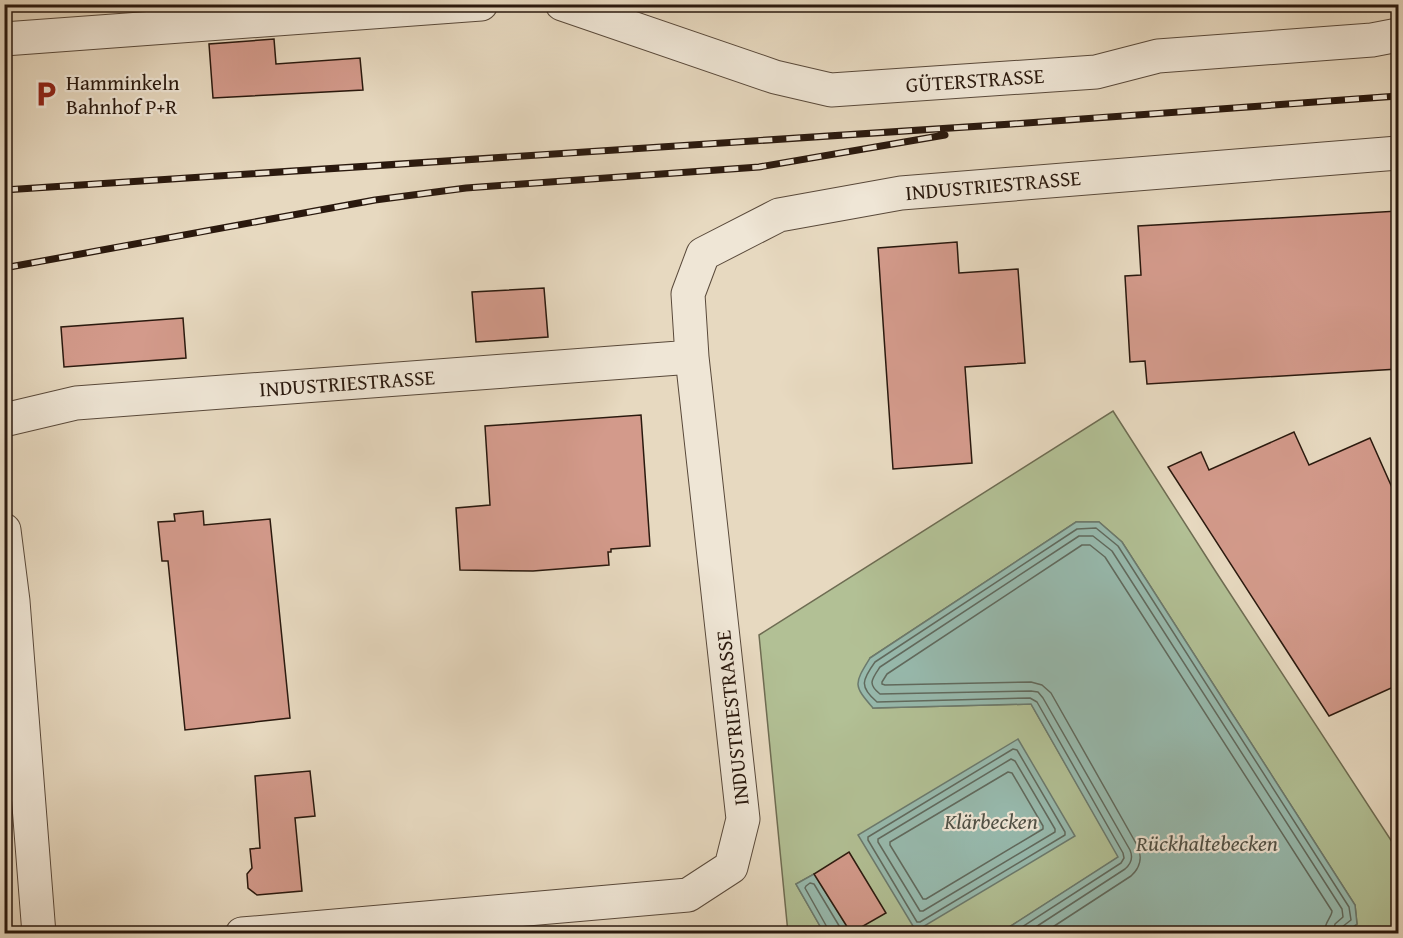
<svg xmlns="http://www.w3.org/2000/svg" width="1403" height="938" viewBox="0 0 1403 938" font-family="'Gentium Book Plus',serif">
<rect width="100%" height="100%" fill="#e7d9c0"/>
<filter id="stains"><feTurbulence type="fractalNoise" baseFrequency=".00333" numOctaves="4"/><feColorMatrix values="0 0 0 0 .2 0 0 0 0 .09 0 0 0 0 .02 0 0 0 .5 -.17"/></filter>
<radialGradient id="worn" r=".72"><stop offset=".6" stop-color="#630" stop-opacity="0"/><stop offset="1" stop-color="#630" stop-opacity=".3"/></radialGradient>
<path fill="#b2c095" stroke="#6e6c52" stroke-width="1.5" d="M 1113,411 L 1216,572 L 1398,851 L 1398,933 L 1343,933 L 1357,924 L 1355,905 L 1122,542 L 1099,522 L 1076,522 L 870,658 L 873,708 L 1031,704 L 1119,857 L 1000,933 L 851,933 L 814,874 L 796,884 L 824,933 L 788,933 L 759,635 Z"/>
<path fill="#97baae" stroke="#6b7a6e" stroke-width="1.5" d="M 1076,522 L 1099,522 L 1122,542 L 1355,905 L 1357,924 L 1343,934 L 1000,933 L 1118,857 L 1031,704 L 873,708 C 853,685 854,684 870,658 Z
M 1018,739 L 1075,836 L 916,931 L 858,835 Z
M 814,874 L 851,933 L 824,933 L 796,884 Z"/>
<g fill="none" stroke-linecap="round" stroke-linejoin="round">
<path stroke="#606a5e" stroke-width="1.5" d="M 1013,749 L 1017,750 L 1065,832 L 1065,835 L 920,922 L 917,922 L 868,840 L 868,837 Z
M 1011,759 L 1015,761 L 1055,829 L 1055,832 L 923,911 L 920,911 L 878,842 L 878,839 Z
M 1008,772 L 1012,773 L 1043,826 L 1043,829 L 926,899 L 923,899 L 890,845 L 890,842 Z
M 829,934 L 828,929 L 805,888 L 806,886 L 810,883 L 814,884 L 844,934
M 1011,934 L 1121,863 L 1124,858 L 1123,853 L 1037,702 L 1030,698 L 877,702 C 859,687 862,680 875,662 L 1077,529 L 1096,528 L 1118,546 L 1349,907 L 1351,920 L 1342,927 L 1340,934
M 1025,934 L 1125,869 C 1131,864 1133,857 1130,850 L 1043,698 L 1038,692 L 1031,691 L 880,694 C 867,684 872,679 880,667 L 1079,536 L 1093,536 L 1112,551 L 1342,909 L 1343,917 L 1335,924 L 1333,934
M 1042,934 L 1131,876 C 1140,868 1143,857 1137,845 L 1051,693 L 1042,685 L 1031,682 L 885,685 L 882,684 L 882,682 L 887,674 L 1082,545 L 1090,545 L 1105,557 L 1332,911 C 1332,917 1324,922 1324,934"/>
</g>
<path fill="#d39a8b" stroke="#2a190e" stroke-width="1.5" d="M 274,39 L 276,64 L 360,58 L 363,90 L 213,98 L 209,44 Z
M 1398,211 L 1398,369 L 1147,384 L 1145,361 L 1130,362 L 1125,276 L 1141,275 L 1138,226 Z
M 957,242 L 959,273 L 1018,269 L 1025,363 L 965,367 L 972,463 L 893,469 L 878,248 Z
M 544,288 L 548,337 L 476,342 L 472,292 Z
M 183,318 L 186,358 L 64,367 L 61,327 Z
M 641,415 L 650,546 L 611,549 L 611,552 L 608,552 L 609,565 L 533,571 L 460,570 L 456,508 L 490,505 L 485,426 Z
M 1294,432 L 1309,465 L 1370,438 L 1398,501 L 1398,685 L 1329,716 L 1168,467 L 1201,452 L 1209,470 Z
M 203,511 L 204,525 L 270,519 L 290,718 L 185,730 L 168,561 L 162,561 L 158,522 L 175,521 L 174,514 Z
M 310,771 L 315,816 L 295,818 L 302,891 L 257,895 L 248,888 L 247,874 L 252,868 L 250,849 L 260,848 L 255,776 Z
M 849,852 L 886,913 L 851,933 L 814,874 Z"/>
<g fill="none" stroke-linecap="round" stroke-linejoin="round">
<defs>
<path id="minor" d="M 562,4 L 775,77 L 831,90 L 1096,72 L 1158,56 L 1372,40 L 1398,35
M 4,39 L 481,4
M 4,420 L 76,403 L 692,357
M 4,530 L 13,601 L 39,934
M 242,934 L 688,895 L 731,867 L 743,819 L 692,357 L 688,294 L 703,254 L 779,215 L 901,193 L 1398,153"/>
</defs>
<use href="#minor" stroke="#59493a" stroke-width="35"/>
<use href="#minor" stroke="#efe6d6" stroke-width="33"/>
<defs>
<path id="rail" d="M 4,190 L 1012,124 L 1398,96
M 4,268 L 375,200 L 466,188 L 759,167 L 945,135"/>
</defs>
<use href="#rail" stroke="#2a190e" stroke-width="7"/>
<use href="#rail" stroke="#efe6d6" stroke-width="4.5" stroke-dasharray="14" stroke-linecap="butt"/>
</g>
<defs>
<symbol id="parking-bare" viewBox="-9 -9 18 18"><path d="M-3.5-5.5H1a3.5 3.5 0 0 1 0 7H-1V5.5H-3.5ZM-1-3.4V-.6H.8a1.4 1.4 0 0 0 0-2.8Z" fill="#8f2418" stroke="#efe6d6" stroke-width="2.5" paint-order="stroke"/></symbol>
</defs>
<g fill-rule="evenodd">
<use href="#parking-bare" x="27" y="75" width="38" height="38"/>
</g>
<g text-anchor="middle" dominant-baseline="central" stroke-width="4.5" stroke-linejoin="round" paint-order="stroke">
<g font-size="21" fill="#2a190e" stroke="#efe6d6">
<text transform="translate(975 80) rotate(-4)">GÜTERSTRASSE</text>
<text transform="translate(993 185) rotate(-5)">INDUSTRIESTRASSE</text>
<text transform="translate(347 383) rotate(-4)">INDUSTRIESTRASSE</text>
<text transform="translate(732 718) rotate(-96)">INDUSTRIESTRASSE</text>
</g>
<g font-size="21" fill="#2a190e" stroke="#efe6d6" text-anchor="start">
<text x="66" y="82">Hamminkeln<tspan x="66" dy="24">Bahnhof P+R</tspan></text>
</g>
<g font-size="22" font-style="italic" fill="#505146" stroke="#efe6d6">
<text x="991" y="821">Klärbecken</text>
<text x="1207" y="843">Rückhaltebecken</text>
</g>
</g>
<rect width="1403" height="938" fill="none" stroke="#e7d9c0" stroke-width="24"/>
<rect x="6" y="6" width="1391" height="926" fill="none" stroke="#2a190e" stroke-width="3"/>
<rect x="12" y="12" width="1379" height="914" fill="none" stroke="#2a190e" stroke-width="1.5"/>
<rect width="100%" height="100%" filter="url(#stains)"/>
<rect width="100%" height="100%" fill="url(#worn)"/>
</svg>
